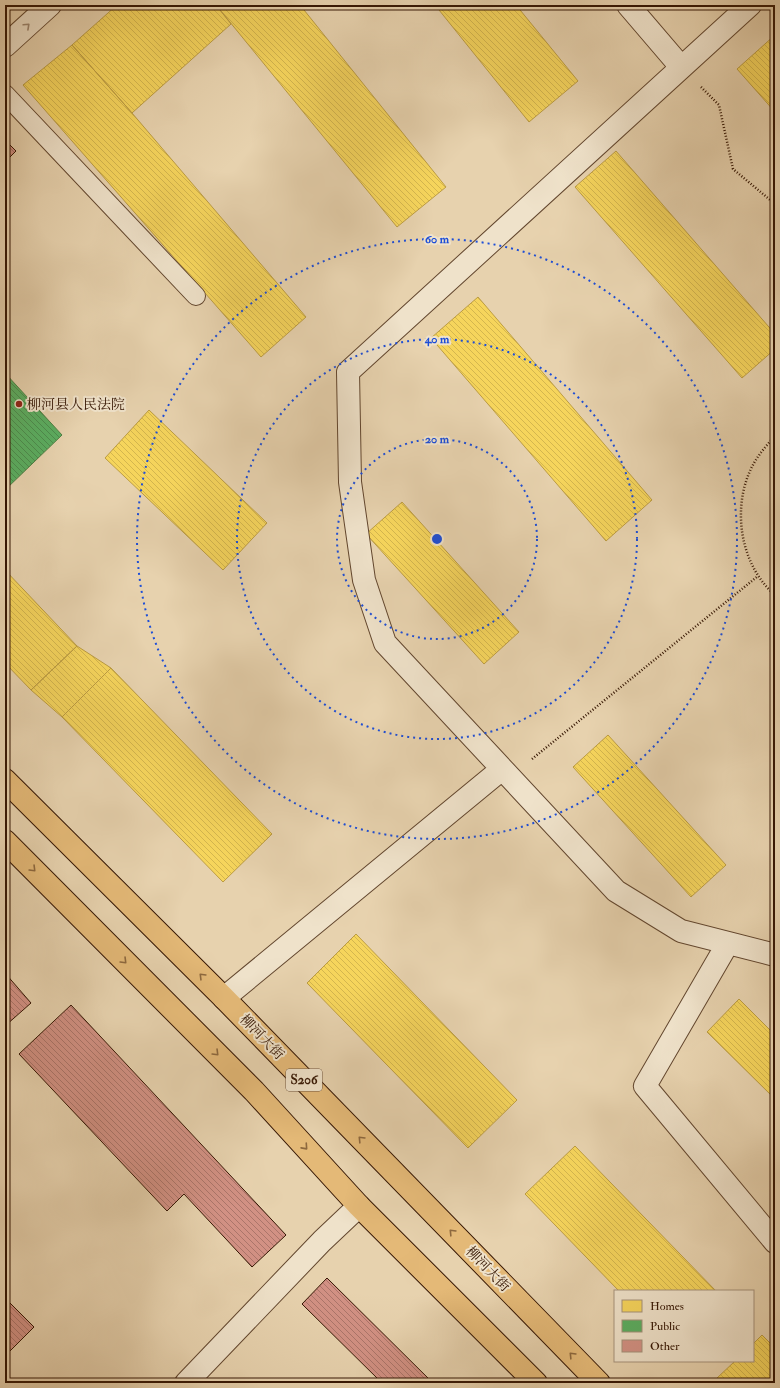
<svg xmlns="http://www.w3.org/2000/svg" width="780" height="1388" viewBox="0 0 780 1388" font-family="'IM FELL Double Pica','Noto Serif SC',serif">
<defs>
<pattern id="homes-back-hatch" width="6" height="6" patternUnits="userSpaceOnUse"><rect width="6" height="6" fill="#f6d55c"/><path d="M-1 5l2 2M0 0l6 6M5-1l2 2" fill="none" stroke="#d4b64e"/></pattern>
<pattern id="public-back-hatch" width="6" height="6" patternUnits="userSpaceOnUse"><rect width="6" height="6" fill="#5aae61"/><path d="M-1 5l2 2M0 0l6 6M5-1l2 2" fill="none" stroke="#4b8d4e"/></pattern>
<pattern id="building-back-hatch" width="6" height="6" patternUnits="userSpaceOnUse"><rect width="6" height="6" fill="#d29184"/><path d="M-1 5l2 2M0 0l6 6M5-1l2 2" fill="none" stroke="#ab756a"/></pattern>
</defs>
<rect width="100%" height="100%" fill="#e7d2ae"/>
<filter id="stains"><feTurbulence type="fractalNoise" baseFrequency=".005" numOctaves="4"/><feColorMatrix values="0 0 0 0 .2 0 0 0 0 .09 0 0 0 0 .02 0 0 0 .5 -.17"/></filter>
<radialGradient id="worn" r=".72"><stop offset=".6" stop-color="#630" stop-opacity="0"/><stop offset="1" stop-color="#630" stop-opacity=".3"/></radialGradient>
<path fill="url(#homes-back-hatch)" stroke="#bc9c42" d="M 117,5 L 216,5 L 231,24 L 132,113 L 72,45 Z
M 216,5 L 300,5 L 446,187 L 397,227 Z
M 435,5 L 516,5 L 578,81 L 529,122 Z
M 775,35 L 775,112 L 737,69 Z
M 72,45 L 132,113 L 306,317 L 261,357 L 23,85 Z
M 616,151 L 775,334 L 775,349 L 742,378 L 575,187 Z
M 478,297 L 652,500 L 606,541 L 431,338 Z
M 149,410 L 267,523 L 223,570 L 105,458 Z
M 402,502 L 519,632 L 484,664 L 366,534 Z
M 5,570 L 77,646 L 31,690 L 5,663 Z
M 77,646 L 111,668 L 62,717 L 31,690 Z
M 111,668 L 272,834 L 223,882 L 62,717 Z
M 608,735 L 726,865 L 691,897 L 573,767 Z
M 356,934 L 517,1100 L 468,1148 L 307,983 Z
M 739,999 L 775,1035 L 775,1099 L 707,1032 Z
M 575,1146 L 716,1291 L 619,1291 L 525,1194 Z
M 762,1335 L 775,1348 L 775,1383 L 720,1383 L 716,1379 L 735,1361 L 753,1361 L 753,1344 Z"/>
<path fill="url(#public-back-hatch)" stroke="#4f8145" d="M 5,373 L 62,435 L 5,490 Z"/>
<path fill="url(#building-back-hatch)" stroke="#361704" d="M 5,140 L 16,151 L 5,162 Z
M 5,973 L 31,1003 L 5,1026 Z
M 71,1005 L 286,1235 L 252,1267 L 184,1194 L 167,1211 L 19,1054 Z
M 327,1278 L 433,1383 L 382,1383 L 302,1304 Z
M 5,1298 L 34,1327 L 5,1356 Z"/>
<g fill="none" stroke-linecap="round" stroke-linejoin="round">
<defs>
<path id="service" d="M 5,94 L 196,296"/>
<path id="minor" d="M 628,5 L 681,67
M 750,5 L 348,372 L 350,482 L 364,580 L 385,643 L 616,891 L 681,931 L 775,955
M 5,46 L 50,5
M 728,943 L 645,1086 L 775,1242
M 224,998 L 502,769
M 186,1383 L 322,1241 L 359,1206"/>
<path id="primary" d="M 5,780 L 224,998 L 599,1383
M 5,841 L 254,1091 L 359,1206 L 536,1383"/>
</defs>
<use href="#service" stroke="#62462e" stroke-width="20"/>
<use href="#minor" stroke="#62462e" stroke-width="24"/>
<use href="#primary" stroke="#361704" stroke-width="24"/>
<path stroke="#361704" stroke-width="2.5" stroke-dasharray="1 2" stroke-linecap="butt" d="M 701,87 L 719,105 L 733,169 L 775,204
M 775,436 C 766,446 756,457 750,471 C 732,511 741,566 775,595
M 532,759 L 758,576"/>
<use href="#service" stroke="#efe2ca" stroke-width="18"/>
<use href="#minor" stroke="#efe2ca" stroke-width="22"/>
<use href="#primary" stroke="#e4b977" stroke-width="22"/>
</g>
<defs><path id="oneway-chevron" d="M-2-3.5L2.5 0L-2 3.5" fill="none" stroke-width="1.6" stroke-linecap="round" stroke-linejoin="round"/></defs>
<use stroke="#9c8771" href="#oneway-chevron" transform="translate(27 26) rotate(-43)"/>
<g stroke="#8d683e">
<use href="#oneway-chevron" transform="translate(33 869) rotate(45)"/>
<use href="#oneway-chevron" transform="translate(124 961) rotate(45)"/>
<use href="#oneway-chevron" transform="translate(202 976) rotate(-135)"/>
<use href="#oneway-chevron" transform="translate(216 1053) rotate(45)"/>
<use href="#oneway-chevron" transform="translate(361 1139) rotate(-134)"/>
<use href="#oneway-chevron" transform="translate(305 1147) rotate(48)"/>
<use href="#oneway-chevron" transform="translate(452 1232) rotate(-134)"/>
<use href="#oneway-chevron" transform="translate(572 1355) rotate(-134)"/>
</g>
<g fill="none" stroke="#1d4ed8" stroke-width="2" stroke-dasharray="2 4">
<circle cx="437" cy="539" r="100"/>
<circle cx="437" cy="539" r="200"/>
<circle cx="437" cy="539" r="300"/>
</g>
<circle fill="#8f2418" stroke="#efe2ca" stroke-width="1.5" cx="19" cy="404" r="4"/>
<g text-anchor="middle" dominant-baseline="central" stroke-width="4" stroke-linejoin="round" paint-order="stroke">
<rect fill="#efe2ca" stroke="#6e543f" stroke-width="1" x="286" y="1069" width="36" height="22" rx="3"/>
<g font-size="13" font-weight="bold" fill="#361704">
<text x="304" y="1080">S206</text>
</g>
<g font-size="14" fill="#361704" stroke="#efe2ca" text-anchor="start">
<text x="27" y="404">柳河县人民法院</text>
</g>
<g font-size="14" fill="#361704" stroke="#efe2ca">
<text transform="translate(262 1037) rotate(46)">柳河大街</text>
<text transform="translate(488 1269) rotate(46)">柳河大街</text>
</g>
</g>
<circle cx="437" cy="539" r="6" fill="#1d4ed8" stroke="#efe2ca" stroke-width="2"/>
<g font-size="12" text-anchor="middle" font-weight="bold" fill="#1d4ed8" stroke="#efe2ca" stroke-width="4" stroke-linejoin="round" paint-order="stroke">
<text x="437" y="243">60 m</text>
<text x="437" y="343">40 m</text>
<text x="437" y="443">20 m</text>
</g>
<rect width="780" height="1388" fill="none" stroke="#e7d2ae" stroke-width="20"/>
<rect x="6" y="6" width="768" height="1376" fill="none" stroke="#361704" stroke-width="2"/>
<rect x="10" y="10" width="760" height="1368" fill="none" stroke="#361704"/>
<rect x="614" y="1290" width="140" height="72" fill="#efe2ca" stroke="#a5917b"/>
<rect x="622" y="1300" width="20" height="12" fill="#f6d55c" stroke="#a5917b"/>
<text x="650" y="1310" font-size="12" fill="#361704">Homes</text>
<rect x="622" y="1320" width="20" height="12" fill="#5aae61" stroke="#a5917b"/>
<text x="650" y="1330" font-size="12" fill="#361704">Public</text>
<rect x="622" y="1340" width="20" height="12" fill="#d29184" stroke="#a5917b"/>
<text x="650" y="1350" font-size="12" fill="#361704">Other</text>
<rect width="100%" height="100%" filter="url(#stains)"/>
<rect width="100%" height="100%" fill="url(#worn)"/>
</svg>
